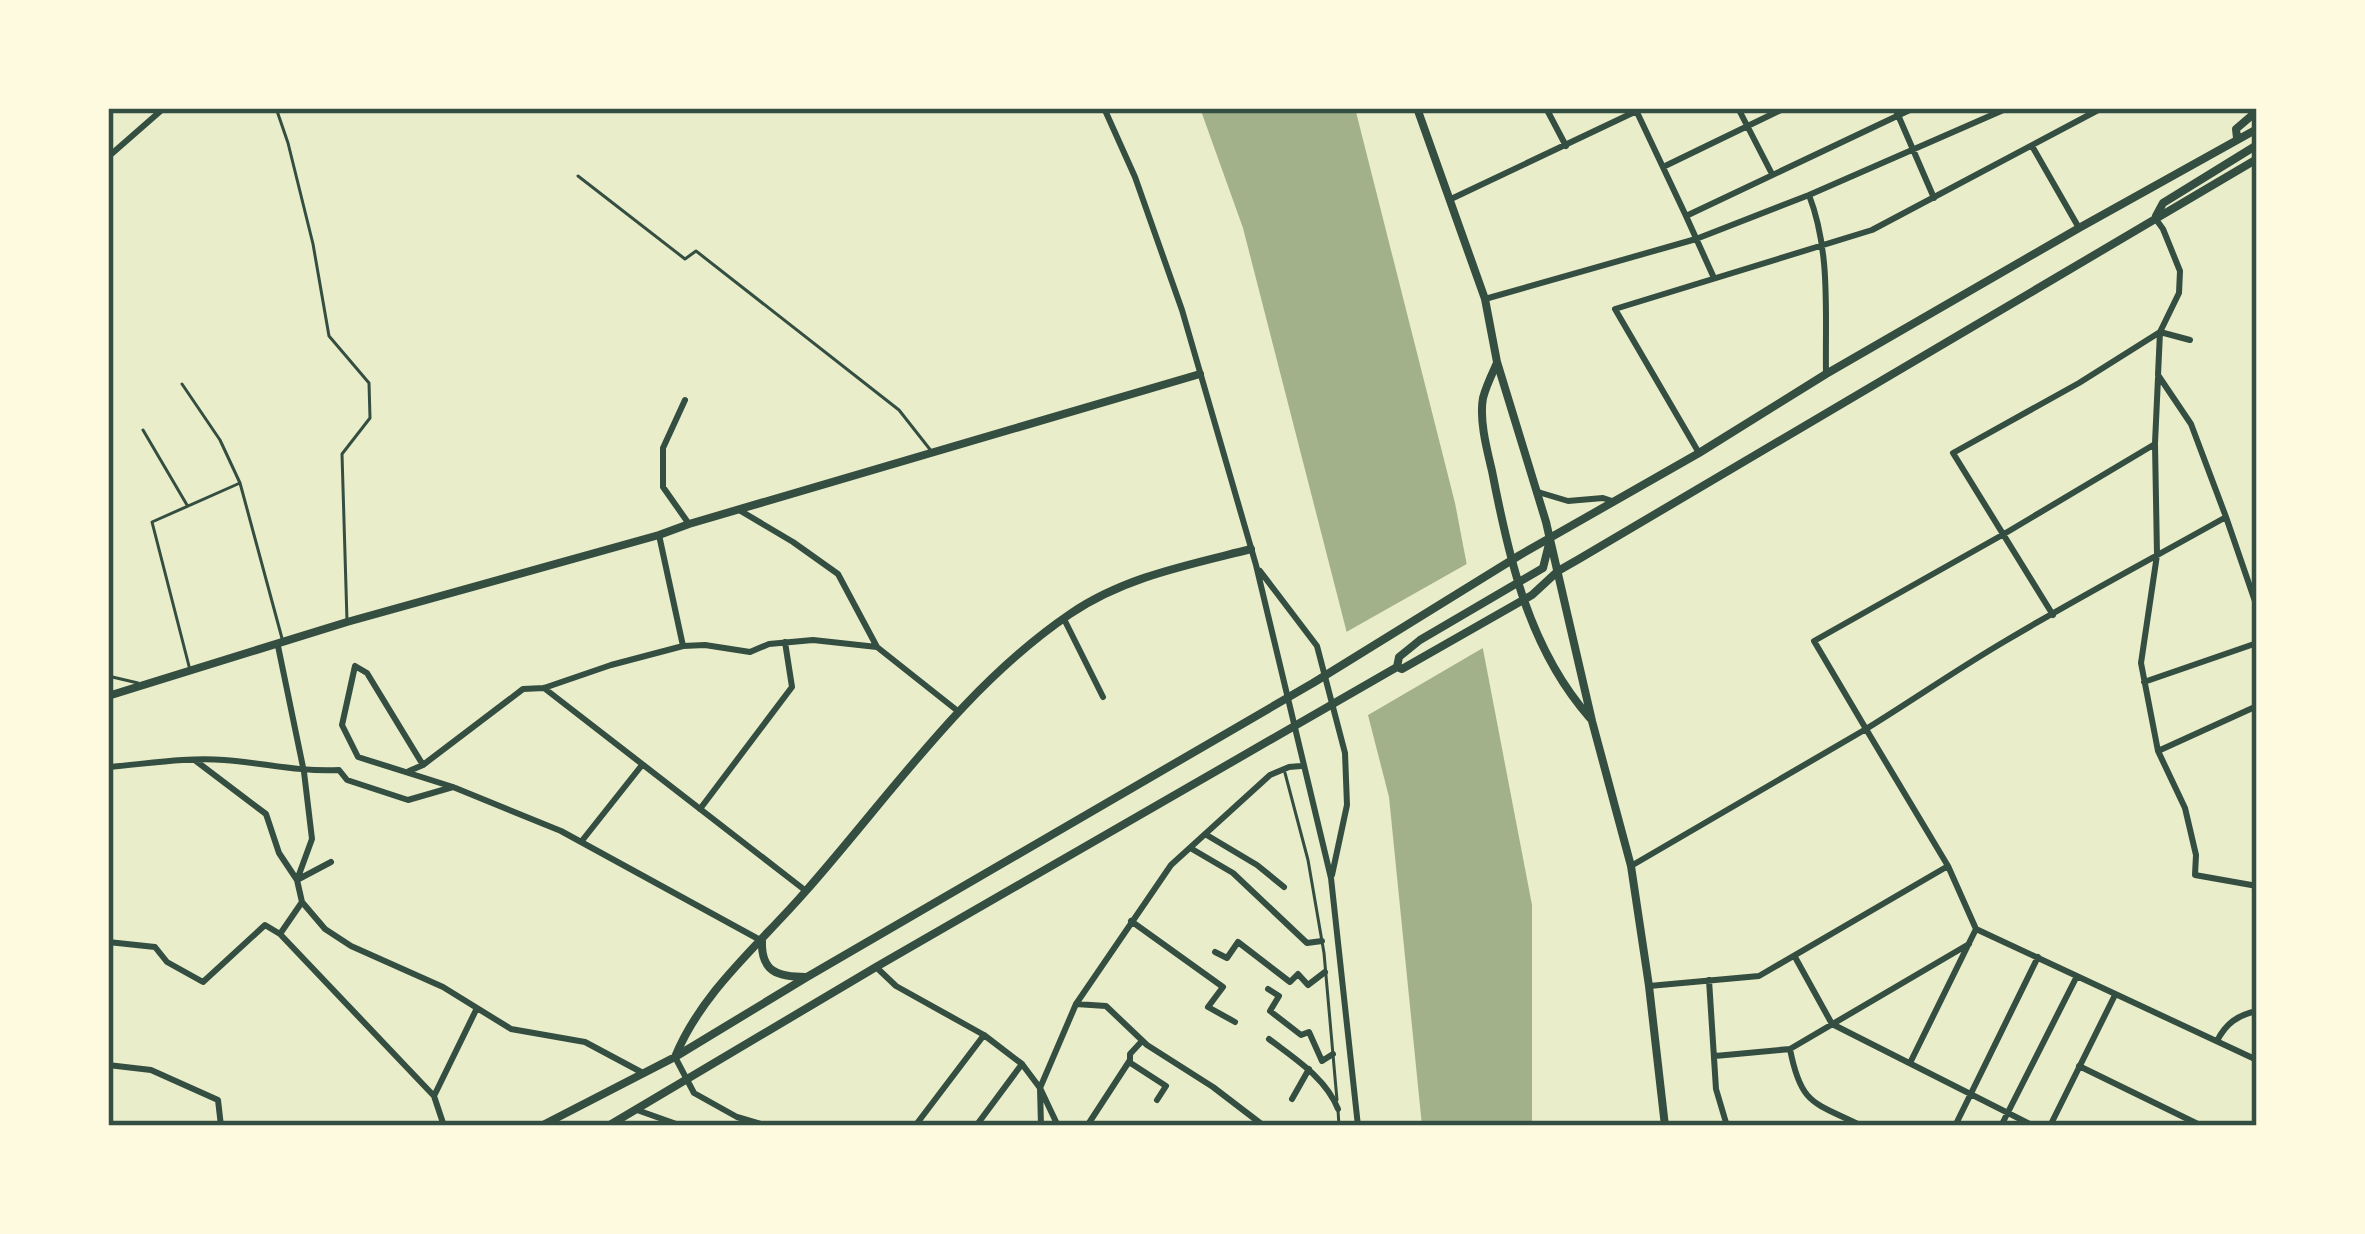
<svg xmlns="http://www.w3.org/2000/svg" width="2365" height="1234" viewBox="0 0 2365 1234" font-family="Helvetica,sans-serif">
<rect width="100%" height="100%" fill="#e9edc9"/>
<path fill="#a3b18a" d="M 1200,108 L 1355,108 L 1455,503 L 1532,905 L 1532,1126 L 1422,1126 L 1389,797 L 1243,228 Z"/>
<path fill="#e9edc9" d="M 1472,561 L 1488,645 L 1363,718 L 1341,635 Z"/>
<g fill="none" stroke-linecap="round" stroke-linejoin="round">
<path stroke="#344e41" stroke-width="3" d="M 276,108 L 288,143 L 313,244 L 329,336 L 369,383 L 370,418 L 342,454 L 347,621
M 578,176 L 685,259 L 696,251 L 899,410 L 932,452
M 182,384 L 220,440 L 240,483 L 283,642
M 143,430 L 187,505
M 190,670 L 152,522 L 240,483
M 108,676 L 138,683
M 1285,773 L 1308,860 L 1324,953 L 1337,1100
M 1338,1110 L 1339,1126"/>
<path stroke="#344e41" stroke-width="6" d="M 1104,108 L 1135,177 L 1182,310 L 1256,565 L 1331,878 L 1358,1126
M 1546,108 L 1566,146
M 1635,108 L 1686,216 L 1914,108
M 1738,108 L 1772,174
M 1895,108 L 1934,198
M 2032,146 L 2079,228
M 108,157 L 164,108
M 1663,167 L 1785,108
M 1809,195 C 1831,252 1825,314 1826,374
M 1451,199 L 1643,108
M 1686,216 L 1714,278
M 2155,218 L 2163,229 L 2180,271 L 2179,293 L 2160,332 L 2158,375 L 2191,424 L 2226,517
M 1485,299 L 1696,239 L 1809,195 L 2008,108
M 685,400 L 663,448 L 663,487 L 689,524
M 2155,443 L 2158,378
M 1699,453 L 1615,309 L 1872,230 L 2102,108
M 1538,492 L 1568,501 L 1603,498 L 1612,501
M 739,510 L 793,542 L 838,574 L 877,647
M 659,535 L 683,646
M 1260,571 L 1317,646 L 1345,753 L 1347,805 L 1332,875
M 2257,607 L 2226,517 C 2153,558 2079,597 2007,640 C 1959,668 1913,700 1866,729 L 1814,641 L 2004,534 L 2155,444 L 2157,555 L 2141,663 L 2158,751 L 2185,808 L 2196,855 L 2195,875 L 2257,886
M 2053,615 L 1953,453 L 2079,383 L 2160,332 L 2190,340
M 1064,619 L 1103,697
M 278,646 L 304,772 L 312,839 L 297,880 L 302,902 L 325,929 L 351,946 L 443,987 L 511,1029 L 585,1042 L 643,1073
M 2144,682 L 2257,643
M 544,688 L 806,891
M 2158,751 L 2257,706
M 196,761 L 266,814 L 279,853 L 297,880 L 331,862
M 423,765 L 367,673 L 355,666 L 342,725 L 358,757 L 453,787 L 561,831 L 762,941
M 108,767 C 146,764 186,757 224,760 C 264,763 298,772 339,770 L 347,780 L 408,800 L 453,787
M 409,771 L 423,765 L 523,689 L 544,688 L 611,665 L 683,646 L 705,645 L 750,652 L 769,644 L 813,640 L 877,647 L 959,712
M 700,809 L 792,687 L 785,642
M 1205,834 L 1257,865 L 1284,887
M 581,842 L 642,765
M 1192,849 L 1233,873 L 1307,943 L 1322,941
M 1631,866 L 1866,729 L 1948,866 L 1976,929 L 2257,1060
M 1131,921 L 1223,987 L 1208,1007 L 1235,1022
M 280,934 L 302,902
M 108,942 L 155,947 L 167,962 L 203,982 L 265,925 L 280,934 L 434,1096 L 444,1126
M 1215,952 L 1227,958 L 1238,942 L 1290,982 L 1298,974 L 1308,985 L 1325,972
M 1795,957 L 1832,1024 L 2034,1126
M 876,967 L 896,986 L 984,1035 L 1022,1064 L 1040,1088 L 1058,1126
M 1709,980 L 1716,1089 L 1727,1126
M 1649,986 L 1759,976 L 1948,866
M 1268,989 L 1279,996 L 1270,1011 L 1301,1035 L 1309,1032 L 1322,1061 L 1333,1054
M 1076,1004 L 1106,1006 L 1147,1045 L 1213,1087 L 1264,1126
M 1269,1039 C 1295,1059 1326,1078 1338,1109
M 2217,1041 C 2226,1023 2238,1015 2257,1011
M 1790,1049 C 1801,1106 1814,1102 1862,1126
M 1715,1056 L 1790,1049 L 1969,944
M 675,1057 L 694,1093 L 737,1117 L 768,1126
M 1129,1062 L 1166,1086 L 1157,1100
M 1910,1063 L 1976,929
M 108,1065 L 151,1070 L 218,1100 L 221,1126
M 2079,1066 L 2202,1126
M 434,1096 L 477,1008
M 1292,1099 L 1309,1069
M 637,1110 L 682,1126
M 915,1126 L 984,1035
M 976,1126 L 1022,1064
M 1041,1126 L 1040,1088 L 1076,1004 L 1171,865 L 1270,775 L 1289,767 L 1301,766
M 1087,1126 L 1130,1060 L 1130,1054 L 1142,1041
M 1955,1126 L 2038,957
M 2001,1126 L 2077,976
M 2050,1126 L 2115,995"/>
<path stroke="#344e41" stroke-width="8" d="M 1417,108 L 1485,299 L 1497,362 L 1546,522 L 1592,721 L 1631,866 L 1649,986 L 1665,1126
M 2237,138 L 2236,129 L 2257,111
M 2156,216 L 2163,203 L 2257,145
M 1497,363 C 1492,374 1486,386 1483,398 C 1479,420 1487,450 1492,471 C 1509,559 1529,649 1590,718
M 1397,667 L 1399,657 L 1420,640 L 1543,568 L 1550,540
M 108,696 L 347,622 L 659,535 L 689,524 L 1200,374
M 762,941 C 761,972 778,977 806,977
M 675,1057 C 702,991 759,945 805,892 C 889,797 964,686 1070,614 C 1124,577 1188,565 1251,549
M 541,1126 L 675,1057 L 807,977 L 1313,683 L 1520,555 L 1699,453 L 1826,374 L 2079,228 L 2257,129
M 608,1126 L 876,967 L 1397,667 L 1402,669 L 1532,595 L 1558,571 L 1579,559 L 2257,159"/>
</g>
<rect width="2365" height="1234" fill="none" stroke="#fefae0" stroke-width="222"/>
<rect x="111" y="111" width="2143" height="1012" fill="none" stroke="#344e41" stroke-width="4.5"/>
</svg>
